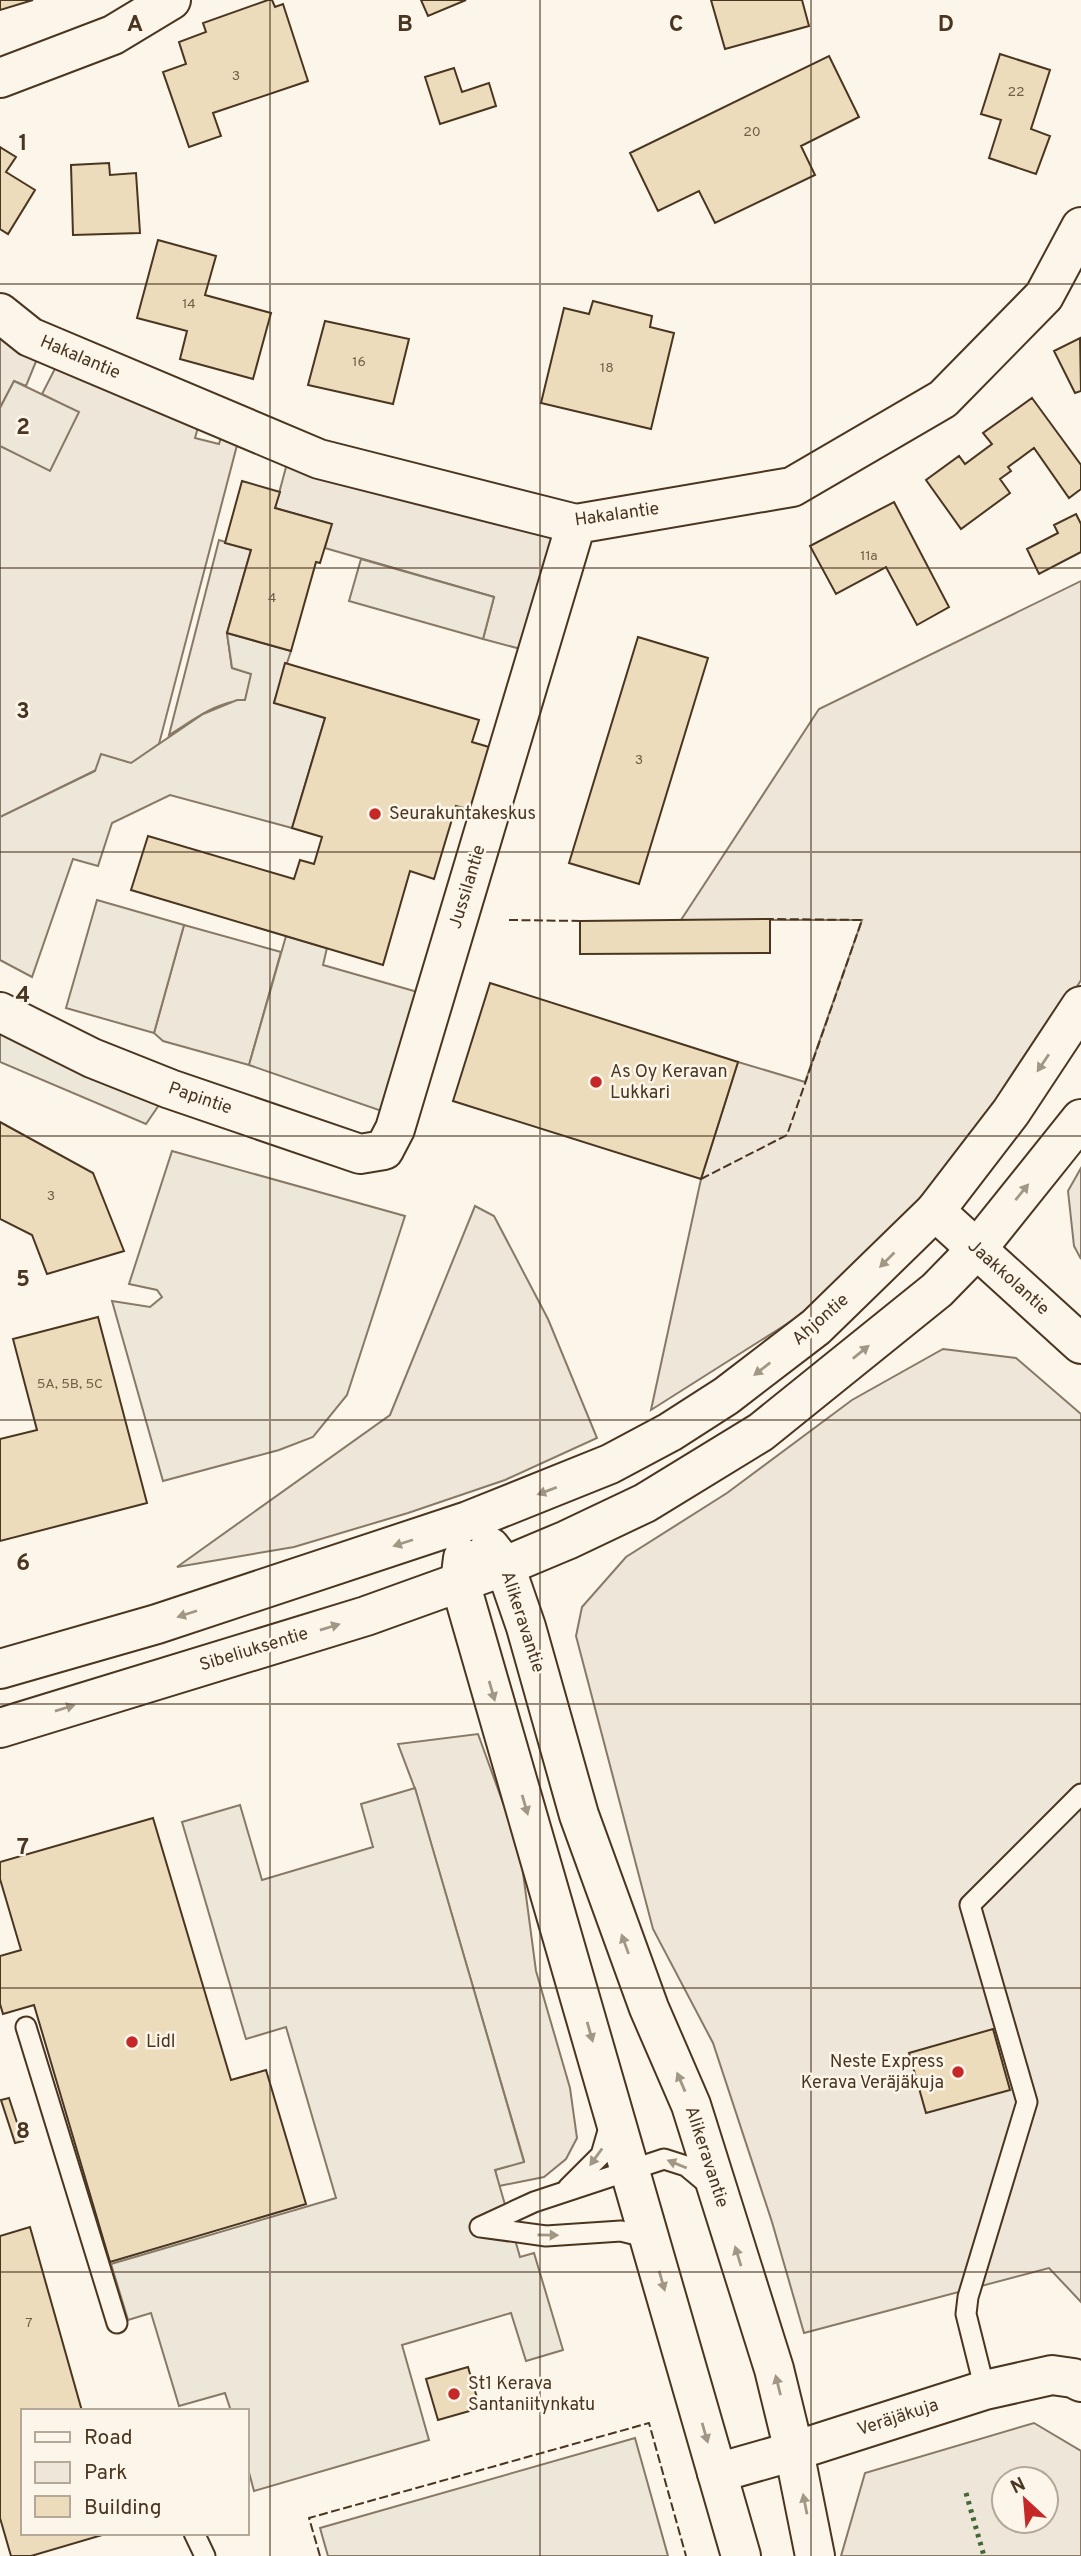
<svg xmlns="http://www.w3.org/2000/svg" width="1081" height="2556" viewBox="0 0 1081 2556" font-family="Overpass,sans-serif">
<rect width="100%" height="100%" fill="#fbf6e9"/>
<path fill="#ede6d9" stroke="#887966" stroke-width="2" fill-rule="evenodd" d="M 0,329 L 37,359 L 26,386 L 14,381 L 0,408 Z
M 64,351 L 203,410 L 195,438 L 219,444 L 226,420 L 242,426 L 159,744 L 131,764 L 96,770 L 0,817 L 0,446 L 50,470 L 78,413 L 42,394 Z
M 289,456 L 566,528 L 532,652 L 483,639 L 494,597 L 325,548 L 331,524 L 275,508 Z
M 219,540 L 251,550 L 227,633 L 232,668 L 252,674 L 245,701 C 219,699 191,722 169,735 Z
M 1081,581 L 1081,980 L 1061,1013 L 939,1182 L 801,1315 L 651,1410 L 701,1179 L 738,1062 L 805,1082 L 862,920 L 681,920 L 819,709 Z
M 184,925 L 281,952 L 249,1065 L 163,1041 L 154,1033 Z
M 1081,1168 L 1081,1259 L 1074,1246 L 1068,1191 Z
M 475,1206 L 494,1216 L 548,1319 L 597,1438 L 505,1480 L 408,1513 L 294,1547 L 177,1567 L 390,1415 Z
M 943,1349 L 1016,1358 L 1081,1414 L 1081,2302 L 1049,2268 L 804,2333 L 772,2222 L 713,2043 L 653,1929 L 576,1636 L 582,1607 L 626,1557 L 727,1493 L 852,1400 Z
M 478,1734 L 520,1850 L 536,1971 L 570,2088 L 577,2138 L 566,2159 L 544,2177 L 499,2186 L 495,2170 L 524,2161 L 415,1789 L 398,1744 Z
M 1034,2423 L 1081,2451 L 1081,2556 L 841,2556 L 865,2473 ZM 1004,2479 L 1046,2479 L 1046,2521 L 1004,2521 Z"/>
<path fill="#ede7d9" stroke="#887966" stroke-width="2" d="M 14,381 L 79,412 L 50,471 L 0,446 L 0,408 Z
M 361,559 L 494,597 L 483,639 L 349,601 Z
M 227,633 L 291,651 L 274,702 L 325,718 L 292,828 L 170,795 L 112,823 L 98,866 L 73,859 L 32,977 L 0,960 L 0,817 L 95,771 L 101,754 L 131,763 L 203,714 L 237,700 L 245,700 L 251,674 L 232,668 Z
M 97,900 L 184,925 L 154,1033 L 66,1008 Z
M 286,936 L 327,948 L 323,965 L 435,997 L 399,1117 L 249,1065 Z
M 0,1012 L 170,1089 L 146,1124 L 0,1062 Z
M 172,1151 L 405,1216 L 347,1395 L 313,1437 L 279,1450 L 163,1481 L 112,1301 L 150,1307 L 162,1297 L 157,1290 L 129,1284 Z
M 415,1788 L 524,2162 L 495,2170 L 520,2257 L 534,2253 L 563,2350 L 526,2361 L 511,2313 L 402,2345 L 429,2440 L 254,2491 L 247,2465 L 247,2411 L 231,2411 L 225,2393 L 179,2406 L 151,2313 L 128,2320 L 111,2264 L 336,2198 L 286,2027 L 246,2039 L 182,1822 L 240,1805 L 262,1880 L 373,1847 L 361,1804 Z
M 635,2438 L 668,2556 L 328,2556 L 320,2528 Z"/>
<path fill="#ecdcbc" stroke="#4a3520" stroke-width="2" d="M 0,0 L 33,0 L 0,10 Z
M 268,0 L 272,0 L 275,7 L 283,4 L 308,81 L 213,113 L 221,136 L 189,147 L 163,72 L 186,64 L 179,42 L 206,32 L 203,23 Z
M 421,0 L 466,0 L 428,16 Z
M 711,0 L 802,0 L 809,26 L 725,49 Z
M 1000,54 L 1050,70 L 1031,129 L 1050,136 L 1036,174 L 989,158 L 1001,120 L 981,114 Z
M 829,56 L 859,117 L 801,146 L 815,175 L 715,223 L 699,191 L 658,211 L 630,153 Z
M 454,68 L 462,92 L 489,83 L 496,106 L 440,124 L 425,77 Z
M 0,147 L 16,157 L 6,172 L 35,190 L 8,234 L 0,229 Z
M 109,163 L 110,175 L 136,173 L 140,233 L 73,235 L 71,165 Z
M 158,240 L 216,256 L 205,295 L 271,313 L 253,379 L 180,359 L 187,331 L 137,318 Z
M 593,301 L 652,316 L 650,327 L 674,333 L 651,429 L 541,403 L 564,308 L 589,314 Z
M 325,321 L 409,339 L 393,404 L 308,385 Z
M 1080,338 L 1081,391 L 1075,393 L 1054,351 Z
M 1032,398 L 1081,465 L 1081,489 L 1069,498 L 1034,448 L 1008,467 L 1011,471 L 1000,479 L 1010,493 L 961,529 L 926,480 L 959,456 L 965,464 L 992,444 L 983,433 Z
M 242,481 L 280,492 L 275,508 L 332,524 L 320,563 L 316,562 L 291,651 L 227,633 L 251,550 L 225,543 Z
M 894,502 L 949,607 L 917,625 L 886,567 L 836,594 L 810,546 Z
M 1076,514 L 1081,524 L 1081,552 L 1039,574 L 1027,549 L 1058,533 L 1054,525 Z
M 638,637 L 708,658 L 639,884 L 569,863 Z
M 285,663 L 479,720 L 472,742 L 489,747 L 471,810 L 456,806 L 434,879 L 410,871 L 383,965 L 131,890 L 148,836 L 294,879 L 300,860 L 314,864 L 322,837 L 292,828 L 325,718 L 274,703 Z
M 770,919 L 770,953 L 580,954 L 580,921 Z
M 490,983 L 738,1062 L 701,1179 L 453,1101 Z
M 0,1122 L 93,1173 L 124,1251 L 47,1274 L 32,1235 L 0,1219 Z
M 98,1317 L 147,1503 L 0,1541 L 0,1439 L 37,1430 L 13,1339 Z
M 153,1818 L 231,2080 L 266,2070 L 306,2204 L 110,2262 L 34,2005 L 3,2014 L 0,2004 L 0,1956 L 21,1950 L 0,1879 L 0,1862 Z
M 993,2029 L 1010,2090 L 926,2113 L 909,2053 Z
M 9,2098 L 23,2141 L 15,2143 L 1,2100 Z
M 30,2227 L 82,2411 L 23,2411 L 23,2533 L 109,2533 L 31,2556 L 11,2556 L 0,2518 L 0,2236 Z
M 468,2367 L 480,2408 L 438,2420 L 426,2379 Z"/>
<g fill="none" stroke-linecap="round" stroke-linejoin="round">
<defs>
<path id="service" d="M 26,2027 L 117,2323
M 568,2188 L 601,2155 L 610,2124
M 480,2227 L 534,2202 L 664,2159 L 686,2166 L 710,2186
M 481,2227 L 546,2236 L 621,2231 L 649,2238
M 985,2390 L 966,2314 L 968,2297 L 1027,2102 L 970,1905 L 1081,1794
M 194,2533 L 205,2556"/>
<path id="minor" d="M 0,78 L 113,35 L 171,0
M 0,313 L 30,337 L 319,459 L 576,524 L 792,487 L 943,399 L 1044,296 L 1081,227
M 0,1012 L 92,1058 L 170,1089 L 360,1154 L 384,1150 L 395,1129 L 576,524
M 935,1211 L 1081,1344
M 717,2473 L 794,2451 L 985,2390 L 1052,2375 L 1073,2378 L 1081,2382"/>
<path id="secondary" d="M 490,1547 L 505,1566 L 526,1627 L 579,1815 L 649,2008 L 691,2105 L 774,2369 L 794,2451 L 815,2556
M 463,1558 L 460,1582 L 741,2556
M 0,1669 L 157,1624 L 468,1521 L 610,1464 L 670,1432 L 726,1396 L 816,1327 L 935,1211 L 1011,1112 L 1081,1006
M 0,1728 L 366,1616 L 505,1566 L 567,1540 L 645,1503 L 761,1432 L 937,1290 L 976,1250 L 1081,1119"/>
</defs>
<use href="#service" stroke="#4a3520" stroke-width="23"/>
<use href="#minor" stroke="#4a3520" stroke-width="42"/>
<use href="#secondary" stroke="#4a3520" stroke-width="42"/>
<use href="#service" stroke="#fbf6e9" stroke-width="19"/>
<use href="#minor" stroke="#fbf6e9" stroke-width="38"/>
<use href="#secondary" stroke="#fbf6e9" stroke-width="38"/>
<path stroke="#436837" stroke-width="5" stroke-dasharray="3.5 5" stroke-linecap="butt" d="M 966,2493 L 984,2556"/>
<path stroke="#4a3520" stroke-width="2" stroke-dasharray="9 3.5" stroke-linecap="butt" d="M 509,920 L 582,921
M 701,1179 L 787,1135 L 862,920 L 767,919
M 320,2556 L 309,2518 L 649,2423 L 686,2556"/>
</g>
<defs><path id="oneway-solid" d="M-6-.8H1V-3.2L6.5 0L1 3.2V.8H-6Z" transform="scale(1.75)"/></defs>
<g fill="#a29684">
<use href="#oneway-solid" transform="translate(1043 1063) rotate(124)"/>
<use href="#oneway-solid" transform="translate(1022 1192) rotate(-51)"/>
<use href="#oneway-solid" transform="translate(887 1260) rotate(135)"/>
<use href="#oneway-solid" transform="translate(861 1352) rotate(-39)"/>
<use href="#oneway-solid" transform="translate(762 1369) rotate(142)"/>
<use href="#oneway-solid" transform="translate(547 1491) rotate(159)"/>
<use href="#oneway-solid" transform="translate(403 1543) rotate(162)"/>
<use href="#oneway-solid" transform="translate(187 1614) rotate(162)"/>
<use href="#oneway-solid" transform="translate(330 1627) rotate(-17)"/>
<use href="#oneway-solid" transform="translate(492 1691) rotate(74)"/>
<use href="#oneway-solid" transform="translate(65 1708) rotate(-17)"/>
<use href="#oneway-solid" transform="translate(525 1805) rotate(74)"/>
<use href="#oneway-solid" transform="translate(625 1944) rotate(-110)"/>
<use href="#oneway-solid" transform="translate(590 2032) rotate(74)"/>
<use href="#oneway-solid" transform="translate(681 2082) rotate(-113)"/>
<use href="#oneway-solid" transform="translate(596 2157) rotate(126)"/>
<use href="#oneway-solid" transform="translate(677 2164) rotate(-158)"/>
<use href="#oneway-solid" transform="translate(548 2235) rotate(1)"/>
<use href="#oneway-solid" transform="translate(738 2256) rotate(-107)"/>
<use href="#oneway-solid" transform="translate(662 2281) rotate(74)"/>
<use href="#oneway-solid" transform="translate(778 2385) rotate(-104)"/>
<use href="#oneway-solid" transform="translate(705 2433) rotate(74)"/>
<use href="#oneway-solid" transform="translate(805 2504) rotate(-101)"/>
</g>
<path fill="none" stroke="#4a3520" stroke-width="2" stroke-opacity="0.55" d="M 270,0 L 270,2556M 540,0 L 540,2556M 811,0 L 811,2556M 0,284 L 1081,284M 0,568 L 1081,568M 0,852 L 1081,852M 0,1136 L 1081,1136M 0,1420 L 1081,1420M 0,1704 L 1081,1704M 0,1988 L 1081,1988M 0,2272 L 1081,2272"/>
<g fill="#c62828" stroke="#fbf6e9" stroke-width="2.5">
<circle cx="375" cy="814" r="7"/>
<circle cx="596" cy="1082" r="7"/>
<circle cx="132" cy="2042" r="7"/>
<circle cx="958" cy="2072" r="7"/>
<circle cx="454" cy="2394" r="7"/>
</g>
<g text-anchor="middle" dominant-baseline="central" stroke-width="5" stroke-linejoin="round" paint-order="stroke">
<g font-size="14" fill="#725f47">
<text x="236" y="76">3</text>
<text x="1016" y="92">22</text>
<text x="752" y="132">20</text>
<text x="189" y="304">14</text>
<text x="359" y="362">16</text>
<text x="607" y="368">18</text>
<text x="869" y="556">11a</text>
<text x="272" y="598">4</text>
<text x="639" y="760">3</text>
<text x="51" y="1196">3</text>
<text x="70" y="1384">5A, 5B, 5C</text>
<text x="29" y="2323">7</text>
</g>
<g font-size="18" fill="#4a3520" stroke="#fbf6e9">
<text transform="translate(80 358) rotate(23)">Hakalantie</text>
<text transform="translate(617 515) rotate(-8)">Hakalantie</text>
<text transform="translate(468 887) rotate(-73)">Jussilantie</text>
<text transform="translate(200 1099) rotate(19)">Papintie</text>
<text transform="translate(1008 1278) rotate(42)">Jaakkolantie</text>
<text transform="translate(821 1320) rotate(-41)">Ahjontie</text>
<text transform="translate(522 1622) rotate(72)">Alikeravantie</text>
<text transform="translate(254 1650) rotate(-17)">Sibeliuksentie</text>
<text transform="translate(706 2157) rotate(72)">Alikeravantie</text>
<text transform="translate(898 2418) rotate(-18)">Veräjäkuja</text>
</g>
<g font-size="18" fill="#4a3520" stroke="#fbf6e9" text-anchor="start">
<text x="389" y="814">Seurakuntakeskus</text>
<text x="610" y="1072">As Oy Keravan<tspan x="610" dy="21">Lukkari</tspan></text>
<text x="146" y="2042">Lidl</text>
<text x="944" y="2062" text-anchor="end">Neste Express<tspan x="944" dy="21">Kerava Veräjäkuja</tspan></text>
<text x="468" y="2384">St1 Kerava<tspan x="468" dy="21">Santaniitynkatu</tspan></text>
</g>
</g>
<g font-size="23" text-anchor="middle" font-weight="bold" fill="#4a3520" stroke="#fbf6e9" stroke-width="5" stroke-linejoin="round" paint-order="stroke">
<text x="135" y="31">A</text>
<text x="405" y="31">B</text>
<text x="676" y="31">C</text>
<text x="946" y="31">D</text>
<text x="23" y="150">1</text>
<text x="23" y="434">2</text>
<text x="23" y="718">3</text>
<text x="23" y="1002">4</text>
<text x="23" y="1286">5</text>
<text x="23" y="1570">6</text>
<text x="23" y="1854">7</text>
<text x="23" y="2138">8</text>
</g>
<rect x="21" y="2409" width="228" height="126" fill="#fbf6e9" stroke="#b4a999" stroke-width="2"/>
<rect x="35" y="2432" width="35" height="10" fill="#fbf6e9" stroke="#b4a999" stroke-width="2"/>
<text x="84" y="2444" font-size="21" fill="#4a3520">Road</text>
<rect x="35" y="2462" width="35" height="21" fill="#ede6d9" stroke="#b4a999" stroke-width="2"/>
<text x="84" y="2479" font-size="21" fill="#4a3520">Park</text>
<rect x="35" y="2496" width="35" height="21" fill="#ecdcbc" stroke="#b4a999" stroke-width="2"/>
<text x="84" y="2514" font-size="21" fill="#4a3520">Building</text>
<g transform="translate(1025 2500) rotate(334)"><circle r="33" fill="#fbf6e9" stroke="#b4a999" stroke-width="2"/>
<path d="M0-5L12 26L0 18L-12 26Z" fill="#c62828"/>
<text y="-10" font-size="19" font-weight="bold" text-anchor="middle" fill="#4a3520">N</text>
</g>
</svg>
